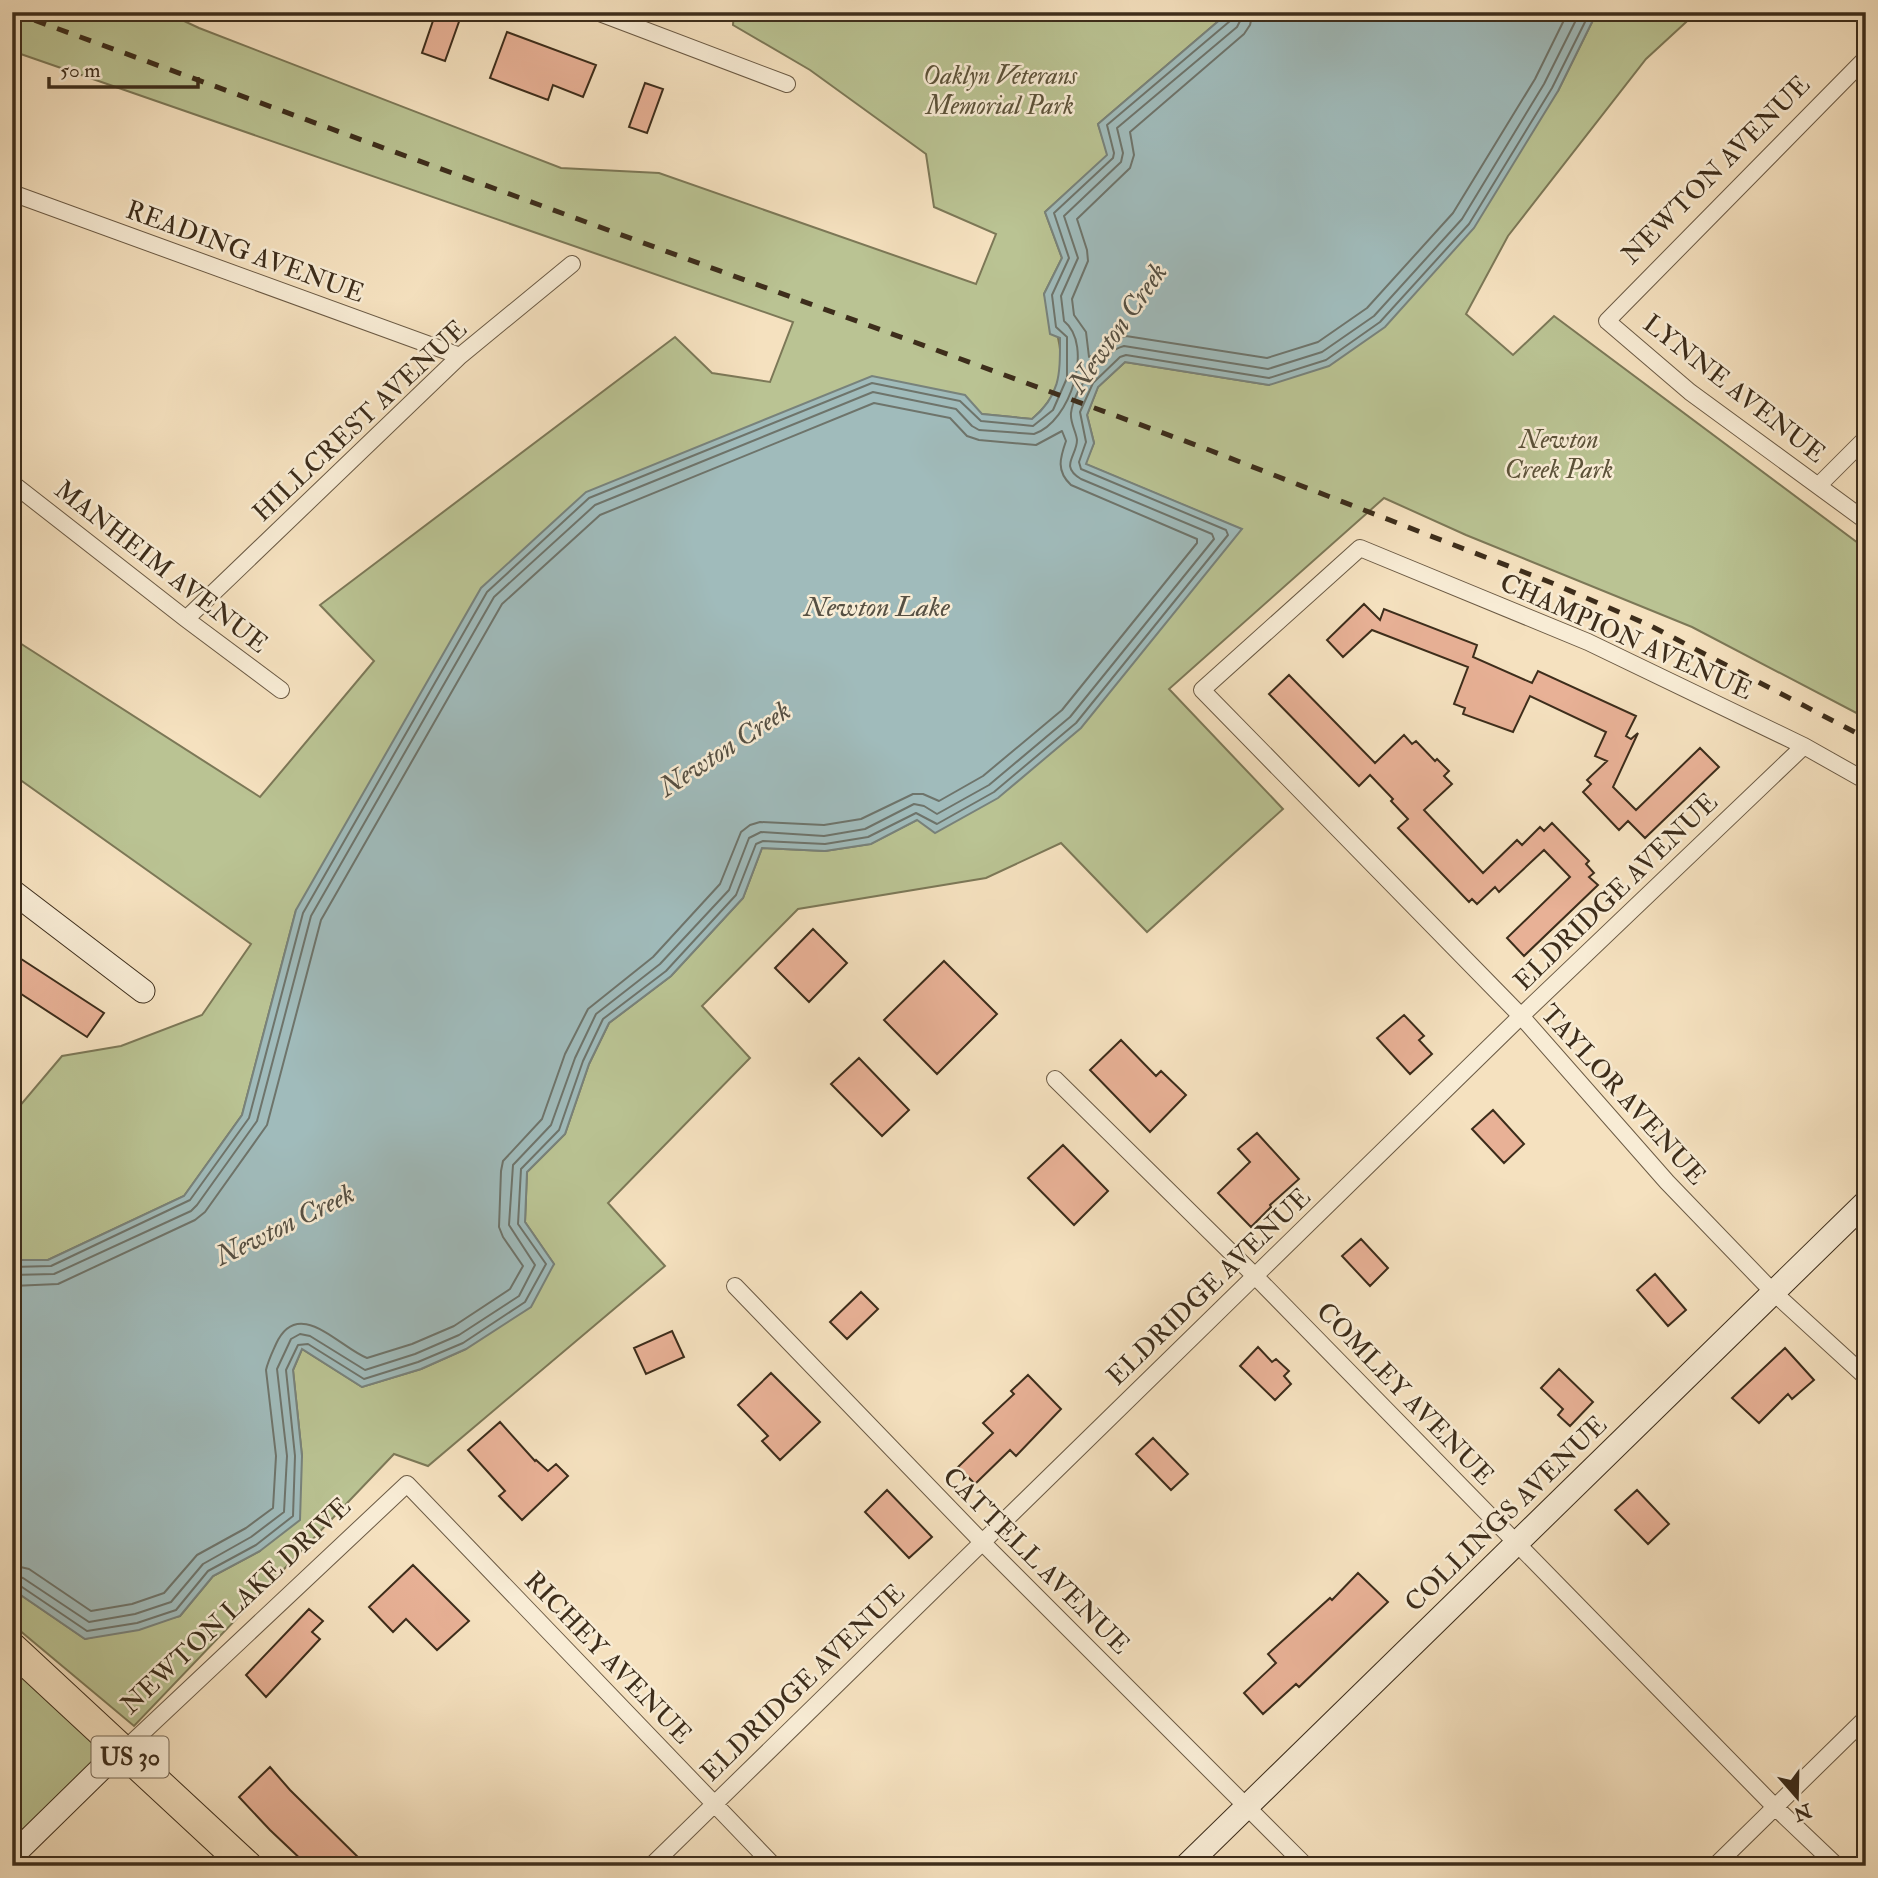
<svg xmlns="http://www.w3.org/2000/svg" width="1878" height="1878" viewBox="0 0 1878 1878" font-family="'IM FELL Double Pica',serif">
<rect width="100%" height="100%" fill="#f5e1bf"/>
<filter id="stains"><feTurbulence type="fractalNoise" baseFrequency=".00286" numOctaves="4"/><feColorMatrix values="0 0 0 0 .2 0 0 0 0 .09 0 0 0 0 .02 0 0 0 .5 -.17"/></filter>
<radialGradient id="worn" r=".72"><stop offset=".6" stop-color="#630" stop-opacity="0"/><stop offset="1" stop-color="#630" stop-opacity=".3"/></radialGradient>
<path fill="#bac393" stroke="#7c7857" stroke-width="2" d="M 12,12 L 165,12 L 199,28 L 561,168 L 659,173 L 976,284 L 996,234 L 934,207 L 926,154 L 810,70 L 733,25 L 734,12 L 1229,12 L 1098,124 L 1108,155 L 1045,212 L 1062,258 L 1044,294 C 1061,340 1076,382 1032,419 L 982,414 L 296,910 L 242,1115 L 184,1196 L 48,1260 L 12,1260 L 12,1115 L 62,1056 L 121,1046 L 202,1015 L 251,944 L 12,774 L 12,638 L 260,797 L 374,661 L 320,605 L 675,337 L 712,373 L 770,382 L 793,322 L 12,51 Z
M 1597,12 L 1697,12 L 1646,59 L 1508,236 L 1466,314 L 1513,355 L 1554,316 L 1866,549 L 1866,718 L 1692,627 L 1466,535 L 1384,498 L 1169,689 L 1283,809 L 1147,932 L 1061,843 L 986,878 L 798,909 L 702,1006 L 750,1058 L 608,1203 L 665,1266 L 428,1466 L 394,1454 L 134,1726 L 12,1624 L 12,1589 L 85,1639 L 180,1616 L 213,1576 L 260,1551 L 302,1456 L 293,1370 L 302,1349 L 362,1387 L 421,1369 L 466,1349 L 554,1264 L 525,1222 L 527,1172 L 565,1134 L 589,1064 L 609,1023 L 671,976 L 743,898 L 762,848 L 825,851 L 870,844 L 917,820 L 1241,529 L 1085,464 L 1094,443 L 1087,415 L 1098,387 L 1125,362 L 1269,385 L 1558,91 Z
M 12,1648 L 123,1751 L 12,1858 Z"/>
<path fill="#a0bbbb" stroke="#78827b" stroke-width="2" d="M 1229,12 L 1597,12 L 1558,91 L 1474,228 L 1385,327 L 1329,366 L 1269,385 L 1125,362 L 1098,387 L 1087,415 L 1094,443 L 1086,464 L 1242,529 L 1081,728 L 998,798 L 935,833 L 917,820 L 871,844 L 825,851 L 762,848 L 743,898 L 671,976 L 609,1023 L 589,1064 L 565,1134 L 527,1172 L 525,1222 L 554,1264 L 531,1307 L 466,1349 L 421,1369 L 362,1387 L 302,1349 L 293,1370 L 302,1456 L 300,1520 L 260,1551 L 213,1576 L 180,1616 L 139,1630 L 85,1639 L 12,1589 L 12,1260 L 48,1260 L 184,1196 L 242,1115 L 296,910 L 481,588 L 586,492 L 872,376 L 965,395 L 982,414 L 1032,419 C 1061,395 1060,373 1060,338 L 1050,334 L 1044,294 L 1062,258 L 1045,212 L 1107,155 L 1098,124 Z"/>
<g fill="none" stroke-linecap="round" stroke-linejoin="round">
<path stroke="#6e746b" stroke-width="2" d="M 1253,12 L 1250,25 L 1244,34 L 1130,132 L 1134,155 L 1130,168 L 1077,219 L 1087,250 L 1088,261 L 1072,299 L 1074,315 L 1086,332 L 1089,357 L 1092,356 L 1110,341 L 1126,336 L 1267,358 L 1318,342 L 1367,308 L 1453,213 L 1535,79 L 1568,12
M 12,1267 L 51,1266 L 190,1200 L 249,1118 L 303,913 L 487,592 L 589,498 L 872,383 L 960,401 L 981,421 L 1033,426 L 1053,410 L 1067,378 L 1067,337 L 1056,327 L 1052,295 L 1069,258 L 1054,213 L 1113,158 L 1114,153 L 1107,125 L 1230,21 L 1233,12
M 12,1275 L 54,1274 L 191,1211 L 197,1205 L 257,1121 L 311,916 L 494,597 L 595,505 L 873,392 L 956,409 L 972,426 L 979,430 L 1034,434 C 1071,422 1094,345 1064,321 L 1061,296 L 1078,258 L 1064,216 L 1121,162 L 1123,153 L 1117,128 L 1237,27 L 1241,19 L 1242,12
M 12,1286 L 58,1284 L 195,1220 L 205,1212 L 267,1125 L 321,920 L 502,604 L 600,515 L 874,403 L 950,418 L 967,436 L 979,440 L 1036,445 L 1062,431 L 1066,441 C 1060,458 1056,471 1071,485 L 1197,539 L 1197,543 L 1062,710 L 983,776 L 939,801 L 923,794 L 913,794 L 861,819 L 824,825 L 760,822 L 750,825 L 741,832 L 720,884 L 653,957 L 588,1009 L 565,1054 L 542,1119 L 503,1161 L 501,1171 L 499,1227 L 503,1237 L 523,1266 L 510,1289 L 454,1326 L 412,1344 L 367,1358 C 339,1347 298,1296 276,1344 C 272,1353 268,1361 266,1370 L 276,1456 L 273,1508 L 246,1528 L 197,1555 L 164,1593 L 132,1604 L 91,1611 L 29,1569 L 12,1565
M 12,1575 L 23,1578 L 89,1622 L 135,1614 L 171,1602 L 203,1564 L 251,1537 L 284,1512 L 287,1456 L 277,1369 L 291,1339 L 300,1334 L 310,1336 L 365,1370 L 415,1354 L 459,1335 L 519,1296 L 535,1265 L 509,1225 L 513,1165 L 551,1125 L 575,1058 L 596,1014 L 660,964 L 729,890 L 749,838 L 761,832 L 824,836 L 865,829 L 914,804 L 924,806 L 937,814 L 989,785 L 1070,717 L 1214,539 L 1212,534 L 1081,479 C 1059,466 1077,456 1077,440 C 1076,431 1070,423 1071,413 C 1074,390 1101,352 1124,346 L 1268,369 L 1322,352 L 1374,316 L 1462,219 L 1544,84 L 1580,12
M 12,1584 L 19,1585 L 87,1631 L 137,1623 L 176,1610 L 208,1571 L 256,1545 L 293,1516 L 295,1456 L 286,1370 L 298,1345 L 308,1344 L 364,1379 L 418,1362 L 463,1343 L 525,1302 L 546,1264 L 518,1224 L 521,1169 L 559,1130 L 583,1061 L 603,1019 L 666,971 L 736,895 L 756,844 L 763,841 L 825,844 L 868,837 L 916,813 L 937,824 L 994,792 L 1076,723 L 1228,535 L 1226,530 L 1081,469 L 1079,462 L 1086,442 L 1080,412 L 1093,383 L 1120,357 L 1126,355 L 1269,378 L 1326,360 L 1380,322 L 1469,224 L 1552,88 L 1590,12"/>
</g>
<path fill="#e8b196" stroke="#3d2d1b" stroke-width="2" d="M 436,12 L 452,12 L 461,16 L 445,61 L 422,53 Z
M 507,32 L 596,65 L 583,97 L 553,85 L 548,100 L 490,78 Z
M 645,83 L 663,89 L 647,133 L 629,127 Z
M 1364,604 L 1380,620 L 1384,609 L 1477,645 L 1473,657 L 1532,683 L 1538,671 L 1636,716 L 1626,736 L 1631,739 L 1638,733 L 1613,787 L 1636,810 L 1700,748 L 1719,767 L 1645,838 L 1628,821 L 1619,830 L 1583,792 L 1591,784 L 1587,780 L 1607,761 L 1595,756 L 1606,732 L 1530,696 L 1513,732 L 1463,714 L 1465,708 L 1454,704 L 1468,667 L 1372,630 L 1343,657 L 1327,640 Z
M 1289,675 L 1375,763 L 1404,735 L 1412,744 L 1416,741 L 1435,761 L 1437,759 L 1449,771 L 1444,776 L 1452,784 L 1424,810 L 1483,873 L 1517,840 L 1522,845 L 1540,827 L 1544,831 L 1552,823 L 1589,861 L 1586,864 L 1594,873 L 1589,877 L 1598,885 L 1524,956 L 1507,938 L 1570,877 L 1544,850 L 1499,892 L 1495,887 L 1477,904 L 1472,899 L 1469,902 L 1398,828 L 1408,819 L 1391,801 L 1393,799 L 1370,775 L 1359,786 L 1269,694 Z
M 813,929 L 847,963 L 809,1002 L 775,968 Z
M 12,953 L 104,1013 L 87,1037 L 12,988 Z
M 944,961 L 997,1014 L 937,1074 L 884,1020 Z
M 1404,1015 L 1424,1036 L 1419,1040 L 1432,1054 L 1410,1074 L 1377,1038 Z
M 1121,1040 L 1156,1076 L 1161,1071 L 1186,1095 L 1150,1132 L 1090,1070 Z
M 859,1058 L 909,1110 L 882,1136 L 831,1084 Z
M 1493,1110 L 1524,1144 L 1504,1163 L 1472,1129 Z
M 1257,1133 L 1299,1179 L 1270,1205 L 1271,1207 L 1251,1227 L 1218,1193 L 1250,1162 L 1238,1149 Z
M 1063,1145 L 1108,1191 L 1074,1225 L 1028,1178 Z
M 1361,1239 L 1388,1268 L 1370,1286 L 1342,1256 Z
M 1655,1274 L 1686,1310 L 1668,1326 L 1637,1290 Z
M 861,1292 L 878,1309 L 847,1339 L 830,1322 Z
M 672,1331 L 684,1357 L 646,1374 L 634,1348 Z
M 1258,1347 L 1272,1362 L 1276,1359 L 1289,1371 L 1284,1376 L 1291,1384 L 1275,1400 L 1240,1366 Z
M 1785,1348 L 1814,1380 L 1792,1399 L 1788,1394 L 1759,1423 L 1732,1398 Z
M 1559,1369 L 1593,1402 L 1570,1426 L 1558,1415 L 1563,1409 L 1541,1388 Z
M 771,1373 L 820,1422 L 780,1460 L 762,1441 L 768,1436 L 738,1405 Z
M 1028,1375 L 1061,1409 L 1016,1456 L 1010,1450 L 975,1484 L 958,1467 L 993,1433 L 983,1423 L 1014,1394 L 1011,1391 Z
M 500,1422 L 535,1461 L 536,1460 L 548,1471 L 556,1464 L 568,1476 L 522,1520 L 499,1496 L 505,1491 L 468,1450 Z
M 1153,1438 L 1188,1474 L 1171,1490 L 1136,1454 Z
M 887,1490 L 932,1537 L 909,1558 L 865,1512 Z
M 1637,1490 L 1669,1524 L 1648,1544 L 1615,1510 Z
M 413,1565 L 469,1621 L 437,1650 L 406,1619 L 393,1632 L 369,1607 Z
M 1358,1573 L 1388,1602 L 1299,1687 L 1296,1684 L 1263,1714 L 1244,1693 L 1276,1663 L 1268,1654 L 1330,1598 L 1332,1600 Z
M 309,1609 L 323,1621 L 312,1632 L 320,1639 L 266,1697 L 246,1675 Z
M 270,1767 L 290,1790 L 367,1866 L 308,1866 L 270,1830 L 239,1797 Z"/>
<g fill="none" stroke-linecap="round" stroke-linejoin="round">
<defs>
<path id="street" d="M 597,12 L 787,84
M 1866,58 L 1607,321 L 1690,392 L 1866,521
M 12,193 L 460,356
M 12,483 L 186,619 L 281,690
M 1819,485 L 1866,438
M 186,619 L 460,356 L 572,264
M 1866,781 L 1804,746 L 1588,642 L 1360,548 L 1202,690 L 1521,1016 L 1667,1182 L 1773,1292 L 1866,1377
M 1055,1079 L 1256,1277 L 1775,1807 L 1837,1866
M 735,1286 L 983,1543 L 1306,1866
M 123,1751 L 407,1484 L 774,1866
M 651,1866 L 1521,1016 L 1804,746
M 1715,1866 L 1866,1718"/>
<path id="secondary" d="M 12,891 L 143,991
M 12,1856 L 108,1762 L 123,1751
M 1186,1866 L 1866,1202"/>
<path id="highway" d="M 12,1648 L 247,1866"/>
</defs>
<use href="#street" stroke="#6b5a44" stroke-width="18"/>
<use href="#secondary" stroke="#3d2d1b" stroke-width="25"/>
<use href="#highway" stroke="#3d2d1b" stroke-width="32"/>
<use href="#street" stroke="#f8ecd5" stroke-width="16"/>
<use href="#secondary" stroke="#f8ecd5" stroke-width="23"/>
<use href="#highway" stroke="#f5e1bf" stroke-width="30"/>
<path stroke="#3d2d1b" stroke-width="5" stroke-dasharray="12 12" stroke-linecap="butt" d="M 12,12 L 1204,448 L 1552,583 L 1651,626 L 1866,738"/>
</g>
<g text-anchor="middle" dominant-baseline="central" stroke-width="5" stroke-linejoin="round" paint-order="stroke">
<rect fill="#f8ecd5" stroke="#756653" stroke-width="2" x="91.5" y="1736.5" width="77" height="41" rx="5"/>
<g font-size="24" font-weight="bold" fill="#3d2d1b">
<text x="130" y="1757">US 30</text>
</g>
<g font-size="26" font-style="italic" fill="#5c5239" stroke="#f8ecd5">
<text x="1000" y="76">Oaklyn Veterans<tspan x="1000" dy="30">Memorial Park</tspan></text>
<text x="1559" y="440">Newton<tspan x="1559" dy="30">Creek Park</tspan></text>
</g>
<g font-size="26" fill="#3d2d1b" stroke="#f8ecd5">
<text transform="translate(1716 170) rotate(-45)">NEWTON AVENUE</text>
<text transform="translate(245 252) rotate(20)">READING AVENUE</text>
<text transform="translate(1734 389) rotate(38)">LYNNE AVENUE</text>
<text transform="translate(360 421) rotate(-43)">HILLCREST AVENUE</text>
<text transform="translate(161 567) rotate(38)">MANHEIM AVENUE</text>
<text transform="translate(1626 637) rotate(24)">CHAMPION AVENUE</text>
<text transform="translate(1616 892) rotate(-44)">ELDRIDGE AVENUE</text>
<text transform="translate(1623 1095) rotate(48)">TAYLOR AVENUE</text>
<text transform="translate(1209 1287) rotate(-44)">ELDRIDGE AVENUE</text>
<text transform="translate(1405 1394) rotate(46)">COMLEY AVENUE</text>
<text transform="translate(1506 1514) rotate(-44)">COLLINGS AVENUE</text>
<text transform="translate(1036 1561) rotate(45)">CATTELL AVENUE</text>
<text transform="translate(236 1606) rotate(-43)">NEWTON LAKE DRIVE</text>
<text transform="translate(608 1658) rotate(46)">RICHEY AVENUE</text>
<text transform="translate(803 1683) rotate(-44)">ELDRIDGE AVENUE</text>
</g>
<g font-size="28" font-style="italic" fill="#565043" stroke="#f8ecd5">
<text transform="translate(1118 328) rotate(-55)">Newton Creek</text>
<text x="877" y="607">Newton Lake</text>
<text transform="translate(725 749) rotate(-33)">Newton Creek</text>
<text transform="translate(285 1225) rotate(-26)">Newton Creek</text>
</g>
</g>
<rect width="1878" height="1878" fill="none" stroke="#f5e1bf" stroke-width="42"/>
<rect x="14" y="14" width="1850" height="1850" fill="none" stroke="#3d2d1b" stroke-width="3.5"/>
<rect x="21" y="21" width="1836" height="1836" fill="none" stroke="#3d2d1b" stroke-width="2"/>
<g transform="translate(1797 1797) rotate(160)" stroke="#f8ecd5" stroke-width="5" paint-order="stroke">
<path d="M0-5L12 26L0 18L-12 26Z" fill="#3d2d1b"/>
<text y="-10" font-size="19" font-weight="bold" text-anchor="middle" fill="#3d2d1b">N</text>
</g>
<path d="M49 77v10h149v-10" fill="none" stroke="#3d2d1b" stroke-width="3.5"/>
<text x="60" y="77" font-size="21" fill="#3d2d1b" stroke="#f8ecd5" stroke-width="5" paint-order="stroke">50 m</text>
<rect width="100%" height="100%" filter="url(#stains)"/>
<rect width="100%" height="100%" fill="url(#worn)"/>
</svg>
